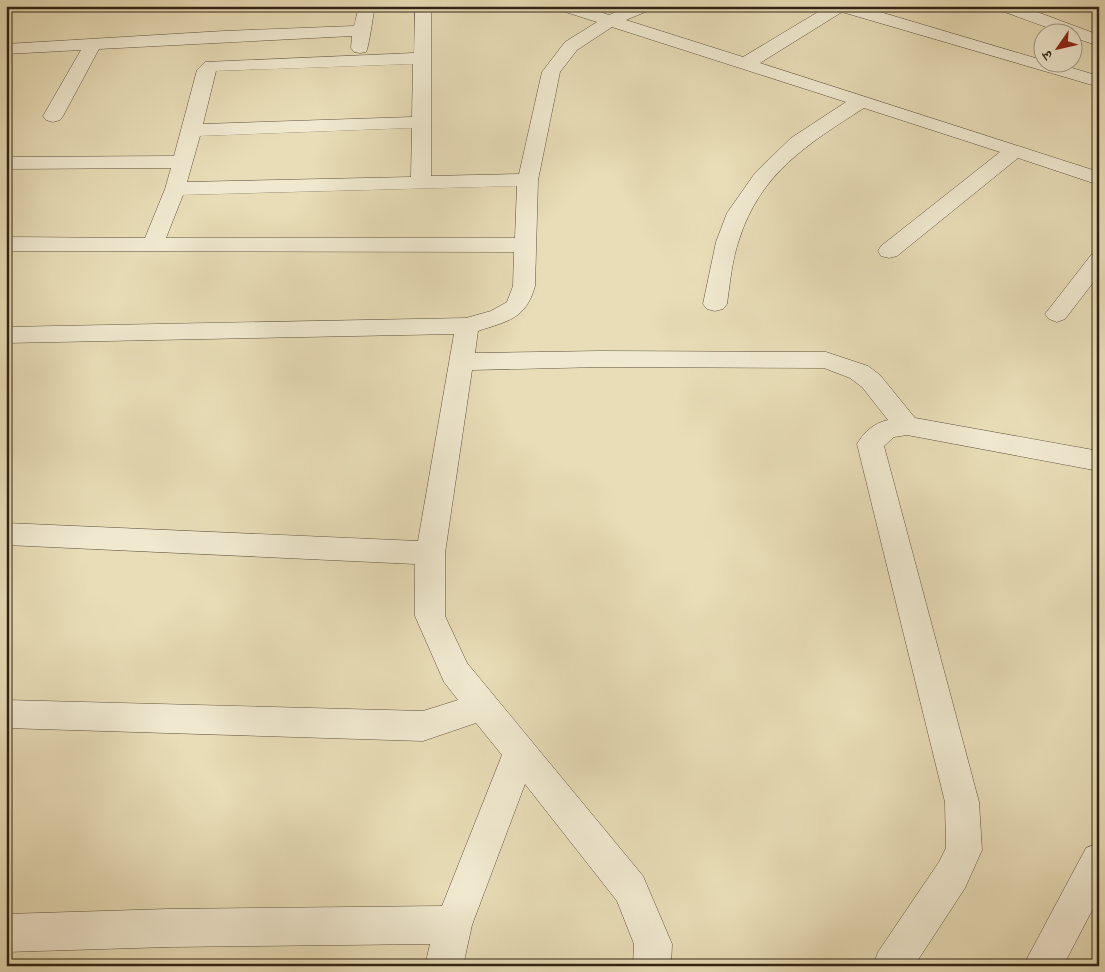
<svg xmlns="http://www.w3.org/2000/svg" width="1105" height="972" viewBox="0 0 1105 972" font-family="'IM FELL Great Primer','Noto Serif Devanagari',serif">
<rect width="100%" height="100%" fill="#e8ddb7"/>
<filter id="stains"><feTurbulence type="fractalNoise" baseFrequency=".004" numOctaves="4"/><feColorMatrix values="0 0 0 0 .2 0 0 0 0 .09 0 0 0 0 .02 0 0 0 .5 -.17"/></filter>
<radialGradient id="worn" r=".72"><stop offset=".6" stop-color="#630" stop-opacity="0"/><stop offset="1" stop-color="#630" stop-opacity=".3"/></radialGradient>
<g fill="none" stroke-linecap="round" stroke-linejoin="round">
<defs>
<path id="minor" d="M 359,6 L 375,6 C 373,15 369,47 366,52 L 360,53 L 354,52 L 351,48 L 352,36 L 99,49 L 63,116 L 60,120 L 53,122 L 46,120 L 43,116 L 81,50 L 6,54 L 6,44 L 224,31 L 354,26 Z
M 415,6 L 431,6 L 431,176 L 519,174 L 542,72 L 565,42 L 597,22 L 559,10 L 557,6 L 583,6 L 609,15 L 629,6 L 652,6 L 650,10 L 626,20 L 743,57 L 828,6 L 860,6 L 1042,60 L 1042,62 L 1052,62 L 1099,76 L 1099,87 L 842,12 L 760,63 L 1099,172 L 1099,185 L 1018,158 L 897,256 L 889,258 L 881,256 L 878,251 L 881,246 L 1000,152 L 864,108 C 808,144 760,173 739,240 C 732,260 730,283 727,304 L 723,309 L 715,311 L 707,309 L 703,304 L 716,242 L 727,213 L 755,173 L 791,138 L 846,102 L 612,27 L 577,50 L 560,72 L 538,180 L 535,286 C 526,319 508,321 478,331 L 475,353 L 601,351 L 826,352 L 868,366 L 880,375 L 915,418 L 1099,451 L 1099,471 L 907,435 L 894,437 L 884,446 L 979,802 L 982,850 L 965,888 L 914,966 L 873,966 L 878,952 L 939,862 L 946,848 L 945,802 L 857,444 C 864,432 874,423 888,420 L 862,387 L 850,378 L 824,368 L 601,367 L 472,370 L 445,553 L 445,616 L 467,663 L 643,876 L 672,944 L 671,966 L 633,966 L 634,944 L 617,901 L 525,784 L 472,925 L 463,966 L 425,966 L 430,944 L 168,947 L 6,952 L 6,914 L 168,909 L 442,906 L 502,755 L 476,723 L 423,741 L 6,728 L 6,700 L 423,711 L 458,700 L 444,682 L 415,616 L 415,564 L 6,545 L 6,523 L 418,541 L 454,334 L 6,343 L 6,327 L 466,318 L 491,311 L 507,302 L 513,286 L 514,252 L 6,251 L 6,237 L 145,238 L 165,189 L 171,168 L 6,169 L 6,157 L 174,156 L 197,70 L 205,62 L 414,53 ZM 413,64 L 412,117 L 203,124 L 216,71 ZM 412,128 L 411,177 L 187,182 L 200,136 ZM 517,186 L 515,238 L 166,238 L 183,195 Z
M 997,6 L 1021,6 L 1099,35 L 1099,46 L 1072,37 L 1072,32 L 1060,32 L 999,10 Z
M 1099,253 L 1099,275 L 1065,319 L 1057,322 L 1049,319 L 1045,314 L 1049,309 L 1091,255 Z
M 1099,843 L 1099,897 L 1063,966 L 1023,966 L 1086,848 Z"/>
</defs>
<use href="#minor" stroke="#5f523e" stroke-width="1"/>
<use href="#minor" fill="#f0e9d0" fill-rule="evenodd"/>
</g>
<rect width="1105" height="972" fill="none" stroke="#e8ddb7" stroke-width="25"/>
<rect x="8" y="8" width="1090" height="957" fill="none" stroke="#312415" stroke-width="2.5"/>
<rect x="12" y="12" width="1080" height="947" fill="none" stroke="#312415"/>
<g transform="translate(1058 48) rotate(236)"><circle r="24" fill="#f0e9d0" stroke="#a49a85"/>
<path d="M0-4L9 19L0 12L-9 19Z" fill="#8f2418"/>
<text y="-8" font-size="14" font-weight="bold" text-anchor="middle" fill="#312415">उ</text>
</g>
<rect width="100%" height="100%" filter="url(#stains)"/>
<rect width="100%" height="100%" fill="url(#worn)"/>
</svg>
